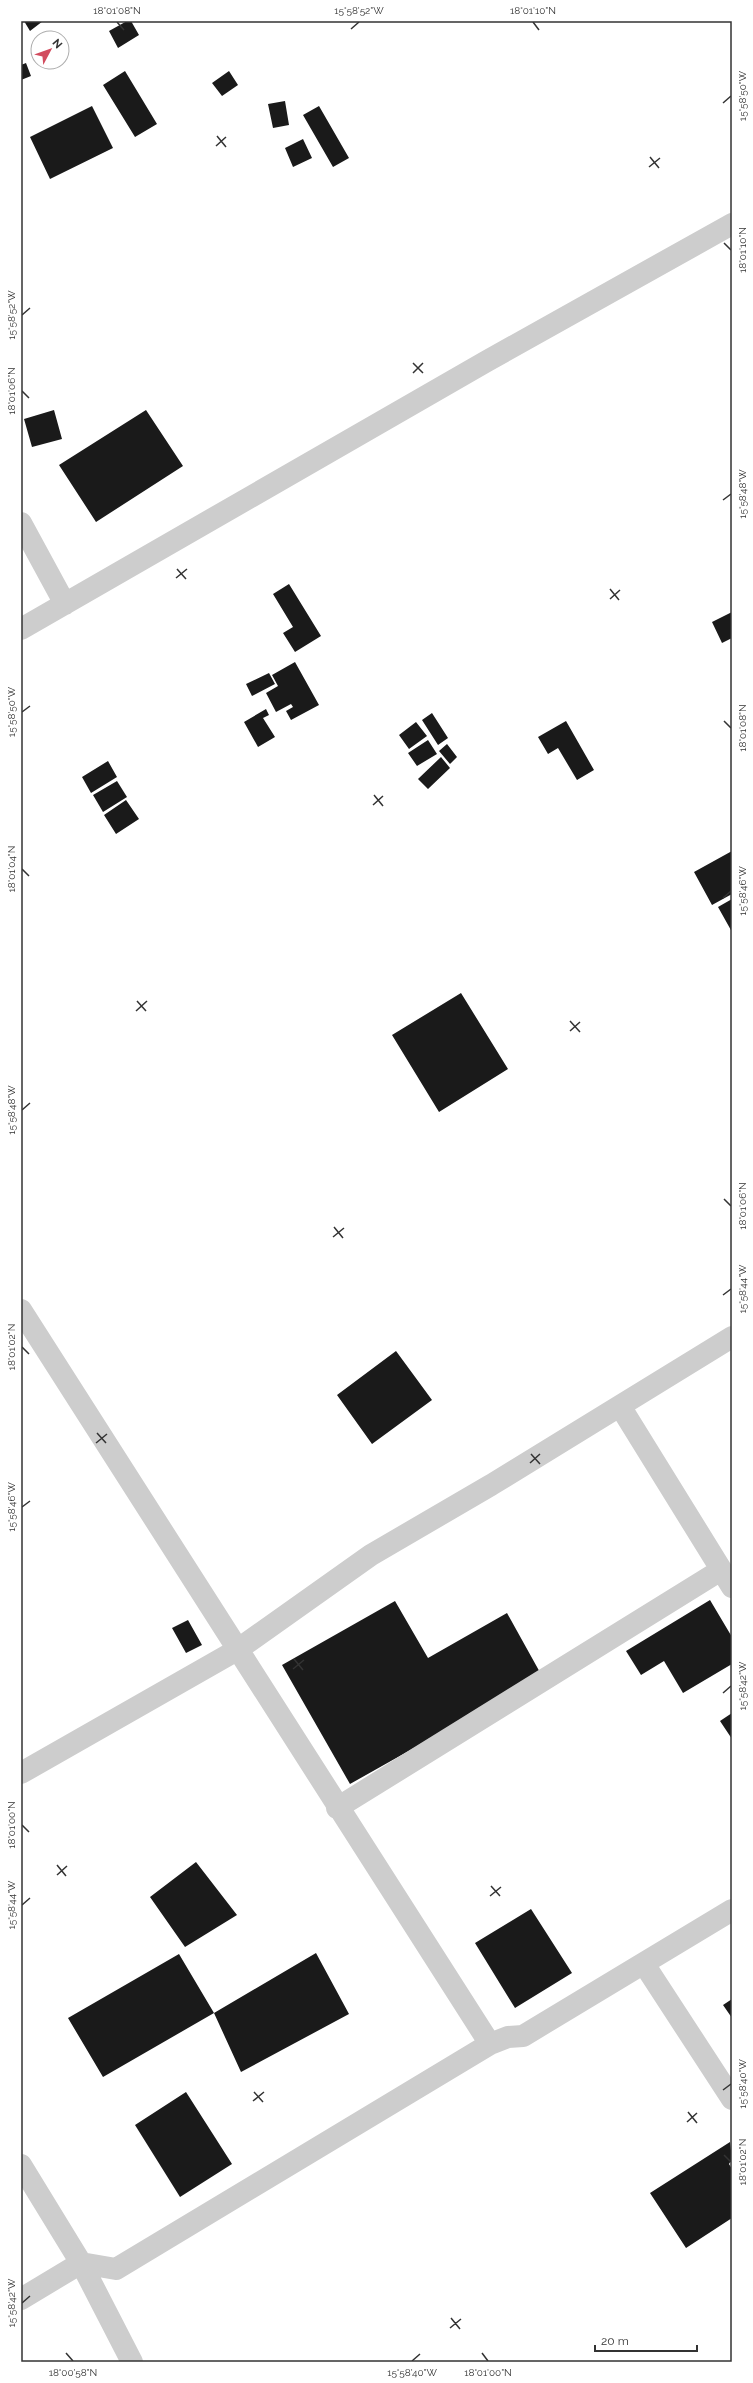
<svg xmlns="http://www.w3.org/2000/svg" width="753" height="2383" viewBox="0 0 753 2383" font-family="Raleway,sans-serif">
<rect width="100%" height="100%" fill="#fff"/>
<path fill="#1a1a1a" d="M 24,21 L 43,21 L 30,31 Z
M 127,21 L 131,21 L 139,35 L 118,48 L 109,31 Z
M 26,63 L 31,76 L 21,80 L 21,65 Z
M 125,71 L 157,124 L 135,137 L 103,85 Z
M 229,71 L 238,85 L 222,96 L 212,83 Z
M 285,101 L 289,125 L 273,128 L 268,104 Z
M 92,106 L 113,148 L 50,179 L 30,137 Z
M 319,106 L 349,158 L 333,167 L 303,115 Z
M 303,139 L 312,158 L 293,167 L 285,148 Z
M 54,410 L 62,439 L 32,447 L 24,419 Z
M 146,410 L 183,466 L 96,522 L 59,465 Z
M 289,584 L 321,636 L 295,652 L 283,633 L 293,627 L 273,594 Z
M 732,612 L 732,638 L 722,643 L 712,622 Z
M 295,662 L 319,705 L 291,720 L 286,711 L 293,707 L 291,704 L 276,712 L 266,693 L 278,686 L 272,675 Z
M 269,673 L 275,684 L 252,696 L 246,684 Z
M 266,709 L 269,715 L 263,718 L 275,737 L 258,747 L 244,722 Z
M 432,713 L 448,738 L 438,745 L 422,720 Z
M 566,721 L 594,770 L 577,780 L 558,748 L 548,754 L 538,737 Z
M 416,722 L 427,736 L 409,749 L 399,735 Z
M 428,740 L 437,754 L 417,766 L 408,753 Z
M 447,744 L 457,757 L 450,764 L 439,751 Z
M 441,757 L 450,768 L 428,789 L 418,779 Z
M 108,761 L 117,777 L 91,793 L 82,777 Z
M 117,781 L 127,797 L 103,812 L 93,795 Z
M 126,800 L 139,819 L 116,834 L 104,815 Z
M 732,851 L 732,894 L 712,905 L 694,872 Z
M 732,899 L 732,932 L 718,907 Z
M 461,993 L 508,1069 L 439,1112 L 392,1035 Z
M 396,1351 L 432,1400 L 372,1444 L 337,1395 Z
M 710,1600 L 732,1637 L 732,1664 L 683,1693 L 664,1661 L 641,1675 L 626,1651 Z
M 395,1601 L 428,1658 L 507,1613 L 542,1676 L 350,1784 L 282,1665 Z
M 188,1620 L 202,1645 L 186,1653 L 172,1628 Z
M 732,1713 L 732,1739 L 720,1721 Z
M 196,1862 L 237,1915 L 185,1947 L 150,1897 Z
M 531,1909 L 572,1973 L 515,2008 L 475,1943 Z
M 316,1953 L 349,2014 L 241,2072 L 214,2013 L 103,2077 L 68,2018 L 179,1954 L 214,2013 Z
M 732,1999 L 732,2018 L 723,2005 Z
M 186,2092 L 232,2164 L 180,2197 L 135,2125 Z
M 730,2142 L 732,2159 L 729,2164 L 732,2169 L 732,2218 L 686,2248 L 650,2193 Z"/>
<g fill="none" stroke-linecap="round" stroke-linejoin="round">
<path stroke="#cdcdcd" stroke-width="22" d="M 21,523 L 65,604
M 21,629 L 487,361 L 732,224
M 21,1310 L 490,2044 L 508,2037 L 523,2036 L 732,1910
M 620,1406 L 732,1587
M 21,1773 L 237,1650 L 371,1555 L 491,1485 L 732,1337
M 337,1808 L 721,1570
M 644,1964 L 732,2099
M 21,2165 L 81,2263 L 132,2362
M 21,2299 L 81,2263 L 116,2269 L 490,2044"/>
</g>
<path fill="none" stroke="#333" stroke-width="1.5" d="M 117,22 L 124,30M 533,22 L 539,30M 351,29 L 359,22M 723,103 L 731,96M 217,136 L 226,147M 216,146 L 226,137M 650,157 L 659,168M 649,167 L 660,158M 724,243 L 731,250M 22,315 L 30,308M 413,363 L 423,373M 413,373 L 423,363M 22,391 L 29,398M 723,500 L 731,494M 177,569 L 186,579M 176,578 L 187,569M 610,589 L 619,600M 610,599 L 620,590M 22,712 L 30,706M 724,721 L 731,728M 374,795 L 383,806M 373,805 L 383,796M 22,869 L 29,876M 723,898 L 731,891M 137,1001 L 146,1011M 136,1011 L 147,1001M 570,1021 L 580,1032M 570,1031 L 580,1022M 22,1110 L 30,1103M 724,1199 L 731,1206M 334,1227 L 343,1238M 333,1237 L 344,1228M 723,1295 L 731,1289M 22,1347 L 29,1354M 97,1433 L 106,1443M 96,1443 L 107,1434M 531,1454 L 540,1464M 530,1463 L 540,1454M 22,1507 L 30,1501M 294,1659 L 303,1670M 293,1669 L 304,1660M 723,1693 L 731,1686M 22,1825 L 29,1832M 57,1865 L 66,1876M 57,1875 L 67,1866M 491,1886 L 500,1896M 490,1896 L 501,1887M 22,1905 L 30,1898M 723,2090 L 731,2084M 254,2092 L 263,2102M 253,2101 L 264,2092M 688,2112 L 697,2123M 687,2122 L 697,2113M 724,2155 L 731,2162M 22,2303 L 30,2296M 451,2318 L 460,2329M 450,2328 L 461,2319M 66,2353 L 73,2361M 482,2353 L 488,2361M 412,2361 L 420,2354"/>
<rect width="753" height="2383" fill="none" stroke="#ffffff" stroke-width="44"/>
<g transform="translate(50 50) rotate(49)"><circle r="19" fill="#ffffff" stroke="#adadad"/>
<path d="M0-3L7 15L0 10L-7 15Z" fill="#d24c5e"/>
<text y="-6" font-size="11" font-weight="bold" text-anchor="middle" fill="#333333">N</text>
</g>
<path d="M595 2345v6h102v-6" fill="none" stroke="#333333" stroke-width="2"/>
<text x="601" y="2345" font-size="12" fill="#333333" stroke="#ffffff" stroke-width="3" paint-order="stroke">20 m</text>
<rect x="22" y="22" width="709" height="2339" fill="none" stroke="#333" stroke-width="1.5"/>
<g font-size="10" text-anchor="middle" fill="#333">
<text x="117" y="14">18°01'08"N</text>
<text x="359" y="14">15°58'52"W</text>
<text x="533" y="14">18°01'10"N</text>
<text transform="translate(742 96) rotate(-90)" y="4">15°58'50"W</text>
<text transform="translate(742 250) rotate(-90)" y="4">18°01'10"N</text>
<text transform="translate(11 315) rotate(-90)" y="4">15°58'52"W</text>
<text transform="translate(11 391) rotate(-90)" y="4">18°01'06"N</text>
<text transform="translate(742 494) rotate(-90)" y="4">15°58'48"W</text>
<text transform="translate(11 712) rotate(-90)" y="4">15°58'50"W</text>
<text transform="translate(742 728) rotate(-90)" y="4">18°01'08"N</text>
<text transform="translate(11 869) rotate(-90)" y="4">18°01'04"N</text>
<text transform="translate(742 891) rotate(-90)" y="4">15°58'46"W</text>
<text transform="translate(11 1110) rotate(-90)" y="4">15°58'48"W</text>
<text transform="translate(742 1206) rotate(-90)" y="4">18°01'06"N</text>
<text transform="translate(742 1289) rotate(-90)" y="4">15°58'44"W</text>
<text transform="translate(11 1347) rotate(-90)" y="4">18°01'02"N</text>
<text transform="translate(11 1507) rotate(-90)" y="4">15°58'46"W</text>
<text transform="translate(742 1686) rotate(-90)" y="4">15°58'42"W</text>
<text transform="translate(11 1825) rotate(-90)" y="4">18°01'00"N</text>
<text transform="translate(11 1905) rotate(-90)" y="4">15°58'44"W</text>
<text transform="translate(742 2084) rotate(-90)" y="4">15°58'40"W</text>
<text transform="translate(742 2162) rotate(-90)" y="4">18°01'02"N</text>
<text transform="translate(11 2303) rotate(-90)" y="4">15°58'42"W</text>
<text x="73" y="2376">18°00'58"N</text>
<text x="412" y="2376">15°58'40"W</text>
<text x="488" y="2376">18°01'00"N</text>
</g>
</svg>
